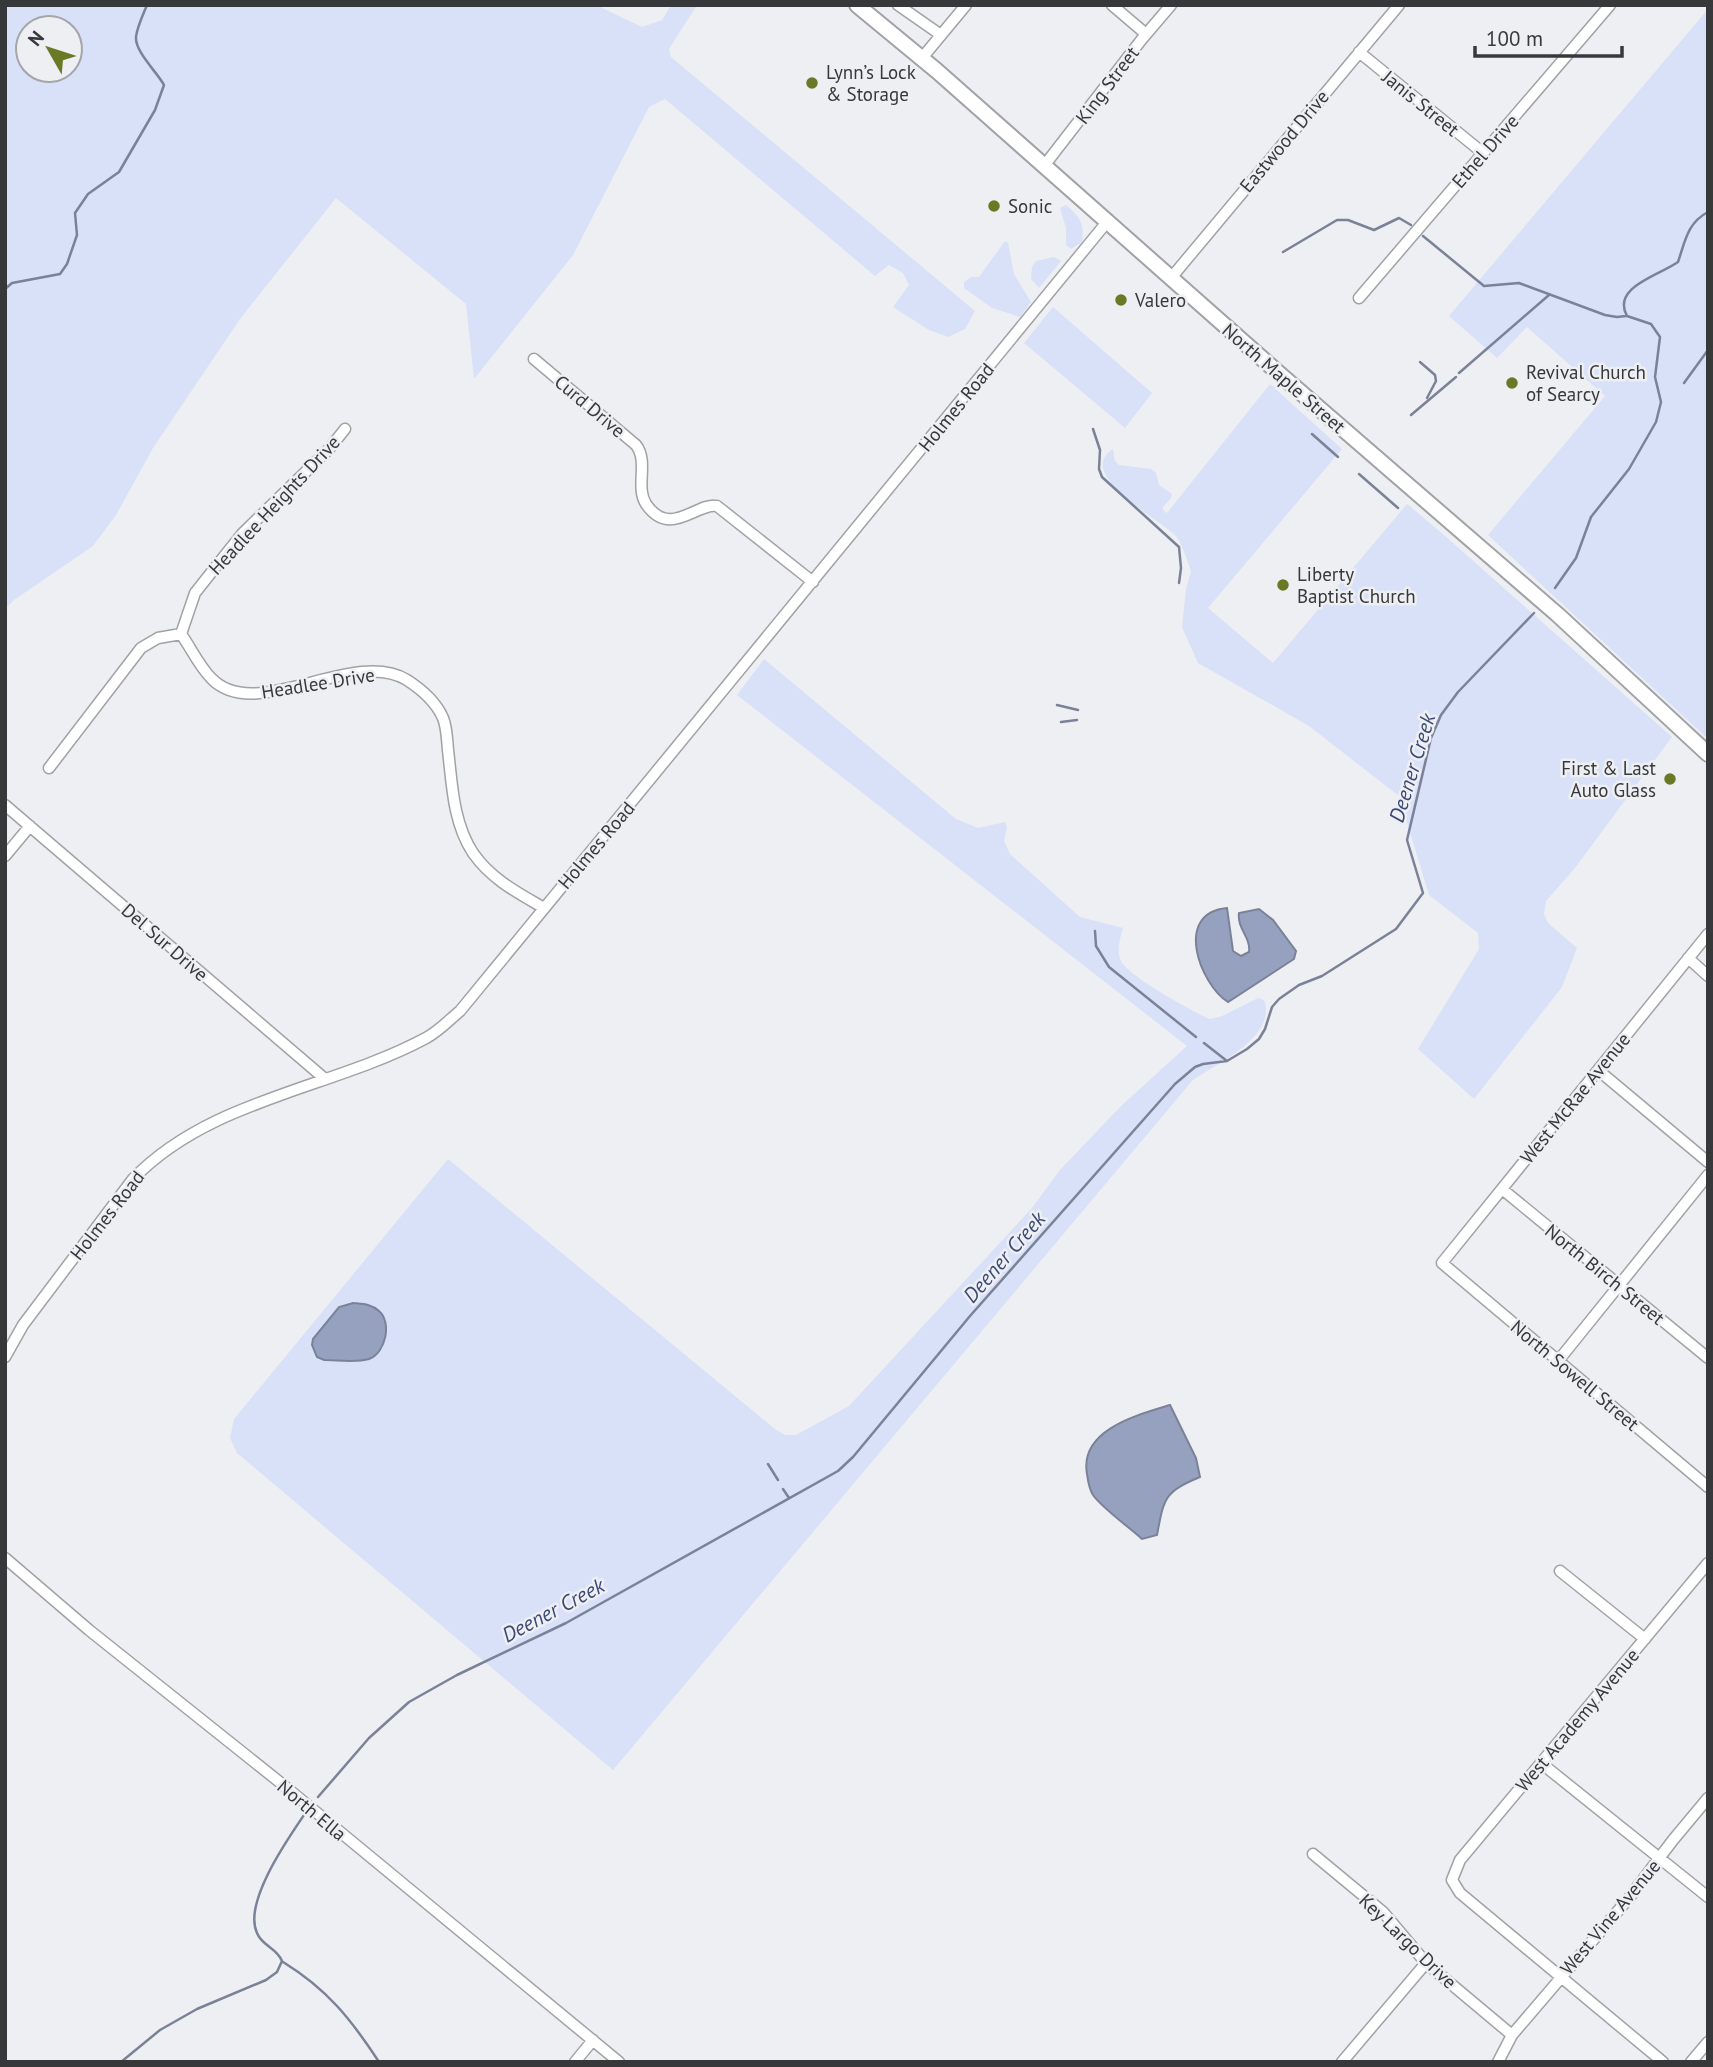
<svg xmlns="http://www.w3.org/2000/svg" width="1713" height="2067" viewBox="0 0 1713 2067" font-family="'PT Sans',sans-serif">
<rect width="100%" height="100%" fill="#eeeff3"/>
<path fill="#d8e1f7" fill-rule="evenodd" d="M 8,5 L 596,5 L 642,27 L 662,20 L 671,5 L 697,5 L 669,49 L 671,57 L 975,311 L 965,329 L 948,337 L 929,330 L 893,307 L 909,285 L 903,273 L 889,265 L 875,276 L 665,99 L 649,107 L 573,255 L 474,379 L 466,304 L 336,198 L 240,319 L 153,448 L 116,515 L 93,546 L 14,600 L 5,609 L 5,11 ZM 28,28 L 70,28 L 70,70 L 28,70 Z
M 1708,9 L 1708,739 L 1488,535 L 1605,396 L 1527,327 L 1497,358 L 1449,316 Z
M 1066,205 C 1080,217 1085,224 1082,242 L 1071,249 L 1066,245 L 1066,228 L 1060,208 Z
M 1005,241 L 1008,243 L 1014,274 L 1031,302 L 1020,317 L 992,308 L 964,288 L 964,282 L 971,277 L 979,277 Z
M 1054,257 L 1061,261 L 1039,288 L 1031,279 L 1032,267 L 1036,261 Z
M 1053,307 L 1152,393 L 1125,428 L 1024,343 Z
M 1270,384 L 1342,449 L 1208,608 L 1273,663 L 1407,504 L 1444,535 L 1672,737 L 1575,868 L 1546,901 L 1544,914 L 1548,923 L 1577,948 L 1562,987 L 1474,1099 L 1418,1049 L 1479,949 L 1478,933 L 1429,895 L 1399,796 L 1309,726 L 1198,663 L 1182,627 L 1186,589 L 1191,571 C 1187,561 1183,545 1176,536 C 1162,521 1073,474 1113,449 L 1115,461 L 1119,465 L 1151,469 L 1156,473 L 1159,485 L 1172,494 L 1171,498 L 1163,507 L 1163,510 L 1167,513 Z
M 764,659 L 956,819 L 978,828 L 1005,822 L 1007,827 L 1004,841 L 1010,854 L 1080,917 L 1123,928 C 1120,939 1116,950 1121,961 C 1128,976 1193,1012 1210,1019 L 1222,1016 L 1258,998 L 1264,1000 C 1278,1037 1215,1064 1192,1081 L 613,1770 L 237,1453 L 230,1438 L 234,1419 L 448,1159 L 775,1429 L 785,1435 L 796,1435 L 849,1406 L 1032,1208 L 1059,1171 L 1121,1106 L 1187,1046 L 737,695 Z"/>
<path fill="#96a1c0" stroke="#7a8298" stroke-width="2" d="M 1227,908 L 1233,951 L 1241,956 L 1249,952 C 1251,937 1237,929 1239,913 L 1259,909 L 1273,920 L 1296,951 L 1294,959 L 1228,1002 C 1200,984 1173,913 1227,908 Z
M 353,1303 C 362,1304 372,1304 379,1311 C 392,1322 386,1353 369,1359 C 356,1363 337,1360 324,1360 L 317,1357 L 312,1345 L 313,1339 L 339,1307 Z
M 1170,1405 L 1196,1458 L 1200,1477 C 1164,1492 1164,1498 1157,1535 L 1142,1539 C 1129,1527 1102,1508 1093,1495 C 1089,1489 1088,1481 1087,1474 C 1079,1430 1137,1415 1170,1405 Z"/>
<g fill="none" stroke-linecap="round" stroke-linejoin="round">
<path stroke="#7a8298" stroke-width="2.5" d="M 1423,236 L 1484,286 L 1519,283 L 1605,315 L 1617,317 L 1626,316
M 1283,252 L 1337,220 L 1348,220 L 1374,230 L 1399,218 L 1411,225
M 5,289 L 12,283 L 60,274 L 67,264 L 77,235 L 75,213 L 88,194 L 119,172 L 155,110 L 164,85 C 157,72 135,52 136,37 C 137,27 143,15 147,5
M 1420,362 L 1435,375 L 1436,381 L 1427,398
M 1459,373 L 1549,295
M 1684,383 L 1708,350
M 1411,415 L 1456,377
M 1093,429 L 1100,450 L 1099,469 L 1102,477 L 1179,547 L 1181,568 L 1179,583
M 1312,434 L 1338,457
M 1359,474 L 1398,508
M 1555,588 L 1576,558 L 1591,517 L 1629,469 L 1656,422 L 1661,402 L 1655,377 L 1660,337 L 1651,324 L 1627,316 C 1611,287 1660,275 1678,262 C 1685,242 1687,223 1708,212
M 1057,705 L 1078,710
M 1061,722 L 1077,720
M 1095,931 L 1096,946 L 1109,967 L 1196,1037
M 1204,1043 L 1227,1061
M 768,1464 L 778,1480
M 783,1489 L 789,1498
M 318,1797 L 369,1738 L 409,1702 L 457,1675 L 566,1623 L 838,1471 L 853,1457 L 970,1316 L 1175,1084 L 1195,1067 L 1203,1064 L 1227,1061 L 1247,1049 L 1259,1039 L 1265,1029 L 1272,1007 L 1279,999 L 1299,985 L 1322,976 L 1396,929 L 1423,893 L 1407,840 L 1431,738 L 1441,715 L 1458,692 L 1534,613
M 283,1962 C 327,1989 351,2019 379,2062
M 121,2062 L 160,2030 L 197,2009 L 266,1980 L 277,1972 L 282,1961 C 277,1948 262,1946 257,1933 C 243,1903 287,1840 304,1815"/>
<defs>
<path id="street" d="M 898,5 L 941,35
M 1112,5 L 1146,34
M 1359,52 L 1483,153
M 922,58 L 966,5
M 1044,166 L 1142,39 L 1171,5
M 1171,278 L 1399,5
M 1359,298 L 1610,5
M 534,359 L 636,445 C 649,462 635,487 646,504 C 670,539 697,502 717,506 L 813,582
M 181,634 C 191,648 199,666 211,678 C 255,725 352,647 407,680 C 421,689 436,702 443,718 C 447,728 447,740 448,750 C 452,784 453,823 473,853 C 491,879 518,893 544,908
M 49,768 L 141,648 L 158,638 L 181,634 L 195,593 L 214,569 L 242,534 L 329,449 L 345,429
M 5,805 L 325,1079
M 5,856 L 30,826
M 1708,934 L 1442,1263 L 1708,1487
M 1688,958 L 1708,976
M 1598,1070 L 1708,1162
M 1502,1189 L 1708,1358
M 5,1357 L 23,1325 L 133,1179 C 210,1099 331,1089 426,1038 C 439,1031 449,1020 460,1011 L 1107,222
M 1558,1361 L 1708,1175
M 5,1558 L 89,1630 L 282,1784 L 619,2062
M 1560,1571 L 1645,1639
M 1541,1763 L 1708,1897
M 1313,1854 L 1383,1912 L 1426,1963 L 1512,2035
M 575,2062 L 593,2040
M 1342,2062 L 1426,1963
M 1498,2062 L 1512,2035 L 1629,1898 L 1673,1840 L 1708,1798
M 1663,2062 L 1460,1893 L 1452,1880 L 1460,1860 L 1708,1563
M 1691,2062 L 1708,2042"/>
<path id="secondary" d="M 857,5 L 937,71 L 1283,377 L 1558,615 L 1708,754"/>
</defs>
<use href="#street" stroke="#a0a2a5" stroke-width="13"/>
<use href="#secondary" stroke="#a0a2a5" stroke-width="18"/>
<use href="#street" stroke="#fff" stroke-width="10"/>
<use href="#secondary" stroke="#fff" stroke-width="14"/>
</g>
<g fill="#6a7926" stroke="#eeeff3" stroke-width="2.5">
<circle cx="812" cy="83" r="7"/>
<circle cx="994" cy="206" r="7"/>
<circle cx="1121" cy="300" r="7"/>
<circle cx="1512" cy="383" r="7"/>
<circle cx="1283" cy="585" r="7"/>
<circle cx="1670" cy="779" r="7"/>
</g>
<g text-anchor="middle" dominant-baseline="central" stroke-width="5" stroke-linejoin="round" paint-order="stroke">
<g font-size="19" fill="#373839" stroke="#eeeff3" text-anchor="start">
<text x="826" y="72">Lynn’s Lock<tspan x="826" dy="22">&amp; Storage</tspan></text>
<text x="1008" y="206">Sonic</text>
<text x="1135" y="300">Valero</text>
<text x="1526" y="372">Revival Church<tspan x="1526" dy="22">of Searcy</tspan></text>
<text x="1297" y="574">Liberty<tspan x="1297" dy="22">Baptist Church</tspan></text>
<text x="1656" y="768" text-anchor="end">First &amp; Last<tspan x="1656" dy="22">Auto Glass</tspan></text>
</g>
<g font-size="19" fill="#373839" stroke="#eeeff3">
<text transform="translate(1107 85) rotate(-53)">King Street</text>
<text transform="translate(1421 103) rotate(39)">Janis Street</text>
<text transform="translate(1284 141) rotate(-50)">Eastwood Drive</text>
<text transform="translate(1485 151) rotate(-49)">Ethel Drive</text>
<text transform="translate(1284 378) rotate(41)">North Maple Street</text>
<text transform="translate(590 406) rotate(40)">Curd Drive</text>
<text transform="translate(956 407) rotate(-51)">Holmes Road</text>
<text transform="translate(274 505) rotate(-47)">Headlee Heights Drive</text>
<text transform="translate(318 683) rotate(-9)">Headlee Drive</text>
<text transform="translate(596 845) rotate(-50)">Holmes Road</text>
<text transform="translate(165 942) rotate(41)">Del Sur Drive</text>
<text transform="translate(1575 1098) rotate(-51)">West McRae Avenue</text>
<text transform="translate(107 1215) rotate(-52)">Holmes Road</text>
<text transform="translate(1605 1274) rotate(39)">North Birch Street</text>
<text transform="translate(1575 1375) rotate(40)">North Sowell Street</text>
<text transform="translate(1577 1720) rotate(-50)">West Academy Avenue</text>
<text transform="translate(312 1810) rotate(40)">North Ella</text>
<text transform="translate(1610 1917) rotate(-50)">West Vine Avenue</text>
<text transform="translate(1408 1941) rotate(44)">Key Largo Drive</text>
</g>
<g font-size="21" font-style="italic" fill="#3b4976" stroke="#eeeff3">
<text transform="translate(1412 768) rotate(-73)">Deener Creek</text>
<text transform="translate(1004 1257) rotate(-49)">Deener Creek</text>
<text transform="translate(553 1610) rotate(-28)">Deener Creek</text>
</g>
</g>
<rect width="1713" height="2067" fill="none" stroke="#373839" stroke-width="14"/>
<g transform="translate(49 49) rotate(309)"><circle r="33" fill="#eeeff3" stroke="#a5a6a9" stroke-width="2"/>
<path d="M0-5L12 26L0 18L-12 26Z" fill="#6a7926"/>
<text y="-10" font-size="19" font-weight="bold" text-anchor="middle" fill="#373839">N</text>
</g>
<path d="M1475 46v10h147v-10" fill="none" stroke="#373839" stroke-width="3.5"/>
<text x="1486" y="46" font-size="21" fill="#373839" stroke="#eeeff3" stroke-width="5" paint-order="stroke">100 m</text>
</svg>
